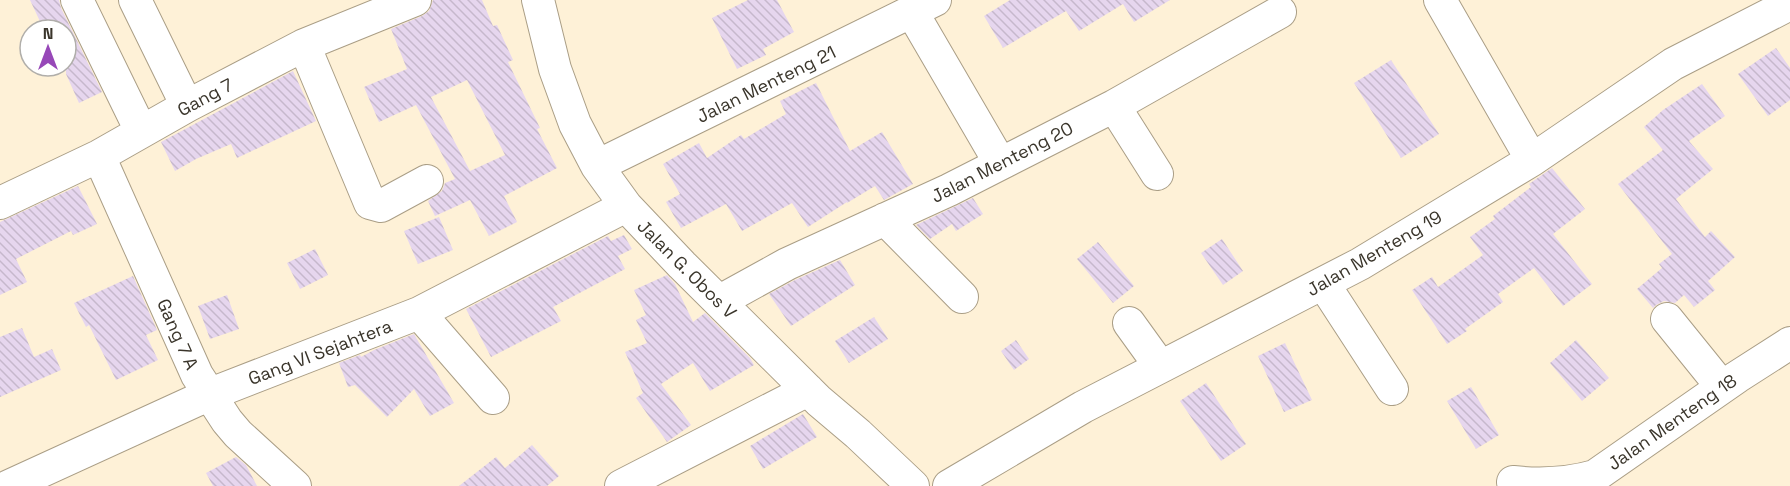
<svg xmlns="http://www.w3.org/2000/svg" width="1790" height="486" viewBox="0 0 1790 486" font-family="'Space Grotesk',sans-serif">
<defs>
<pattern id="building-back-hatch" width="6" height="6" patternUnits="userSpaceOnUse" patternTransform="scale(1.5)"><rect width="6" height="6" fill="#e6d6ee"/><path d="M-1 5l2 2M0 0l6 6M5-1l2 2" fill="none" stroke="#c6b8cc"/></pattern>
</defs>
<rect width="100%" height="100%" fill="#fef1d7"/>
<path fill="url(#building-back-hatch)" fill-rule="evenodd" d="M 30,0 L 59,0 L 61,8 L 102,92 L 79,103 L 66,74 L 66,30 L 44,30 Z
M 433,0 L 482,0 L 493,26 L 497,25 L 513,60 L 508,62 L 540,128 L 537,129 L 557,168 L 504,196 L 517,222 L 489,236 L 470,200 L 435,216 L 428,201 L 442,191 L 445,183 L 455,179 L 416,105 L 379,122 L 364,87 L 407,69 L 391,29 L 422,16 L 429,11 ZM 467,80 L 505,155 L 470,171 L 431,97 Z
M 748,0 L 777,0 L 794,32 L 763,49 L 766,55 L 737,69 L 712,18 Z
M 1010,0 L 1170,0 L 1134,22 L 1123,4 L 1079,31 L 1066,11 L 1003,48 L 984,16 Z
M 1776,48 L 1790,68 L 1790,100 L 1768,116 L 1738,74 Z
M 1391,60 L 1439,134 L 1401,158 L 1354,83 Z
M 293,71 L 316,121 L 237,158 L 231,144 L 196,159 L 175,171 L 161,142 Z
M 816,83 L 850,151 L 882,132 L 913,184 L 884,200 L 875,186 L 847,203 L 847,202 L 808,227 L 792,203 L 742,231 L 726,204 L 681,228 L 666,202 L 680,194 L 663,164 L 699,143 L 707,158 L 741,135 L 744,139 L 786,114 L 780,101 Z
M 1702,84 L 1725,116 L 1689,141 L 1713,169 L 1676,199 L 1705,237 L 1711,231 L 1735,257 L 1708,281 L 1715,290 L 1694,307 L 1684,295 L 1675,303 L 1664,301 L 1656,305 L 1653,308 L 1637,289 L 1662,268 L 1659,264 L 1672,254 L 1618,184 L 1663,150 L 1644,127 L 1663,110 Z
M 1552,168 L 1585,209 L 1553,234 L 1592,284 L 1563,306 L 1534,268 L 1498,294 L 1503,302 L 1465,329 L 1467,331 L 1447,344 L 1412,290 L 1432,277 L 1438,287 L 1483,255 L 1470,237 L 1495,219 L 1493,216 L 1531,187 L 1529,184 Z
M 78,186 L 97,224 L 73,235 L 71,231 L 16,259 L 27,282 L 0,295 L 0,222 Z
M 973,198 L 983,214 L 956,231 L 952,224 L 930,239 L 916,225 Z
M 439,217 L 453,250 L 418,264 L 404,231 Z
M 624,235 L 632,249 L 618,256 L 625,269 L 553,307 L 561,321 L 491,357 L 466,309 L 608,236 L 611,241 Z
M 1222,239 L 1243,271 L 1223,285 L 1201,253 Z
M 1098,242 L 1134,286 L 1113,303 L 1077,259 Z
M 315,249 L 328,275 L 300,289 L 287,263 Z
M 840,260 L 855,285 L 791,326 L 769,294 L 795,280 Z
M 667,275 L 675,284 L 693,322 L 705,313 L 750,358 L 754,365 L 710,391 L 693,363 L 661,384 L 691,425 L 667,442 L 636,398 L 643,393 L 625,352 L 647,343 L 636,320 L 646,315 L 634,290 Z
M 133,276 L 157,330 L 146,335 L 158,360 L 116,380 L 89,325 L 86,327 L 74,303 Z
M 227,295 L 239,329 L 210,339 L 198,306 Z
M 874,317 L 888,339 L 849,363 L 835,341 Z
M 22,328 L 34,357 L 52,349 L 61,370 L 0,397 L 0,337 Z
M 414,334 L 454,403 L 430,416 L 414,389 L 387,417 L 355,385 L 348,387 L 339,363 L 360,355 L 361,357 L 374,350 Z
M 1016,340 L 1029,359 L 1014,370 L 1001,351 Z
M 1576,340 L 1609,378 L 1582,401 L 1550,363 Z
M 1285,343 L 1312,400 L 1284,412 L 1258,356 Z
M 1206,383 L 1246,444 L 1221,461 L 1180,401 Z
M 1471,387 L 1499,435 L 1476,449 L 1447,401 Z
M 803,414 L 817,437 L 763,469 L 750,446 Z
M 532,445 L 559,476 L 547,486 L 459,486 L 496,457 L 505,468 Z
M 236,457 L 246,465 L 257,486 L 213,486 L 206,473 Z"/>
<g fill="none" stroke-linecap="round" stroke-linejoin="round">
<defs>
<path id="minor" d="M 77,0 L 141,131
M 135,0 L 187,106
M 538,0 L 555,69 L 575,124 L 597,166 L 626,206 L 682,265 L 819,401 L 858,434 L 913,486
M 1440,0 L 1532,160
M 912,12 L 1000,163
M 304,45 L 370,203 L 381,206 L 427,181
M 1114,106 L 1157,174
M 99,156 L 197,375 L 227,421 L 238,434 L 295,486
M 597,166 L 935,0
M 0,203 L 99,156 L 187,106 L 304,45 L 415,0
M 885,219 L 962,297
M 1323,283 L 1392,389
M 720,301 L 787,264 L 949,190 L 1114,106 L 1280,12
M 419,313 L 493,398
M 1667,319 L 1722,387
M 1129,323 L 1160,366
M 1513,482 C 1542,485 1567,484 1595,476 L 1737,377 L 1790,343
M 9,486 L 208,395 L 419,313 L 626,206
M 621,486 L 808,390
M 949,486 L 1083,407 L 1360,264 L 1532,160 L 1673,64 L 1790,4"/>
</defs>
<use href="#minor" stroke="#aa9e86" stroke-width="34"/>
<use href="#minor" stroke="#fff" stroke-width="32"/>
</g>
<g text-anchor="middle" dominant-baseline="central" stroke-width="4.5" stroke-linejoin="round" paint-order="stroke">
<g font-size="18" fill="#3a352b" stroke="#fff">
<text transform="translate(766 84) rotate(-26)">Jalan Menteng 21</text>
<text transform="translate(205 97) rotate(-28)">Gang 7</text>
<text transform="translate(1002 162) rotate(-27)">Jalan Menteng 20</text>
<text transform="translate(1374 253) rotate(-30)">Jalan Menteng 19</text>
<text transform="translate(687 269) rotate(45)">Jalan G. Obos V</text>
<text transform="translate(178 334) rotate(66)">Gang 7 A</text>
<text transform="translate(320 352) rotate(-21)">Gang VI Sejahtera</text>
<text transform="translate(1672 422) rotate(-35)">Jalan Menteng 18</text>
</g>
</g>
<g transform="translate(48 48)"><circle r="28" fill="#ffffff" stroke="#b0aeaa" stroke-width="1.5"/>
<path d="M0-4.5L10 22L0 15L-10 22Z" fill="#9748b8"/>
<text y="-9" font-size="16" font-weight="bold" text-anchor="middle" fill="#3a352b">N</text>
</g>
</svg>
